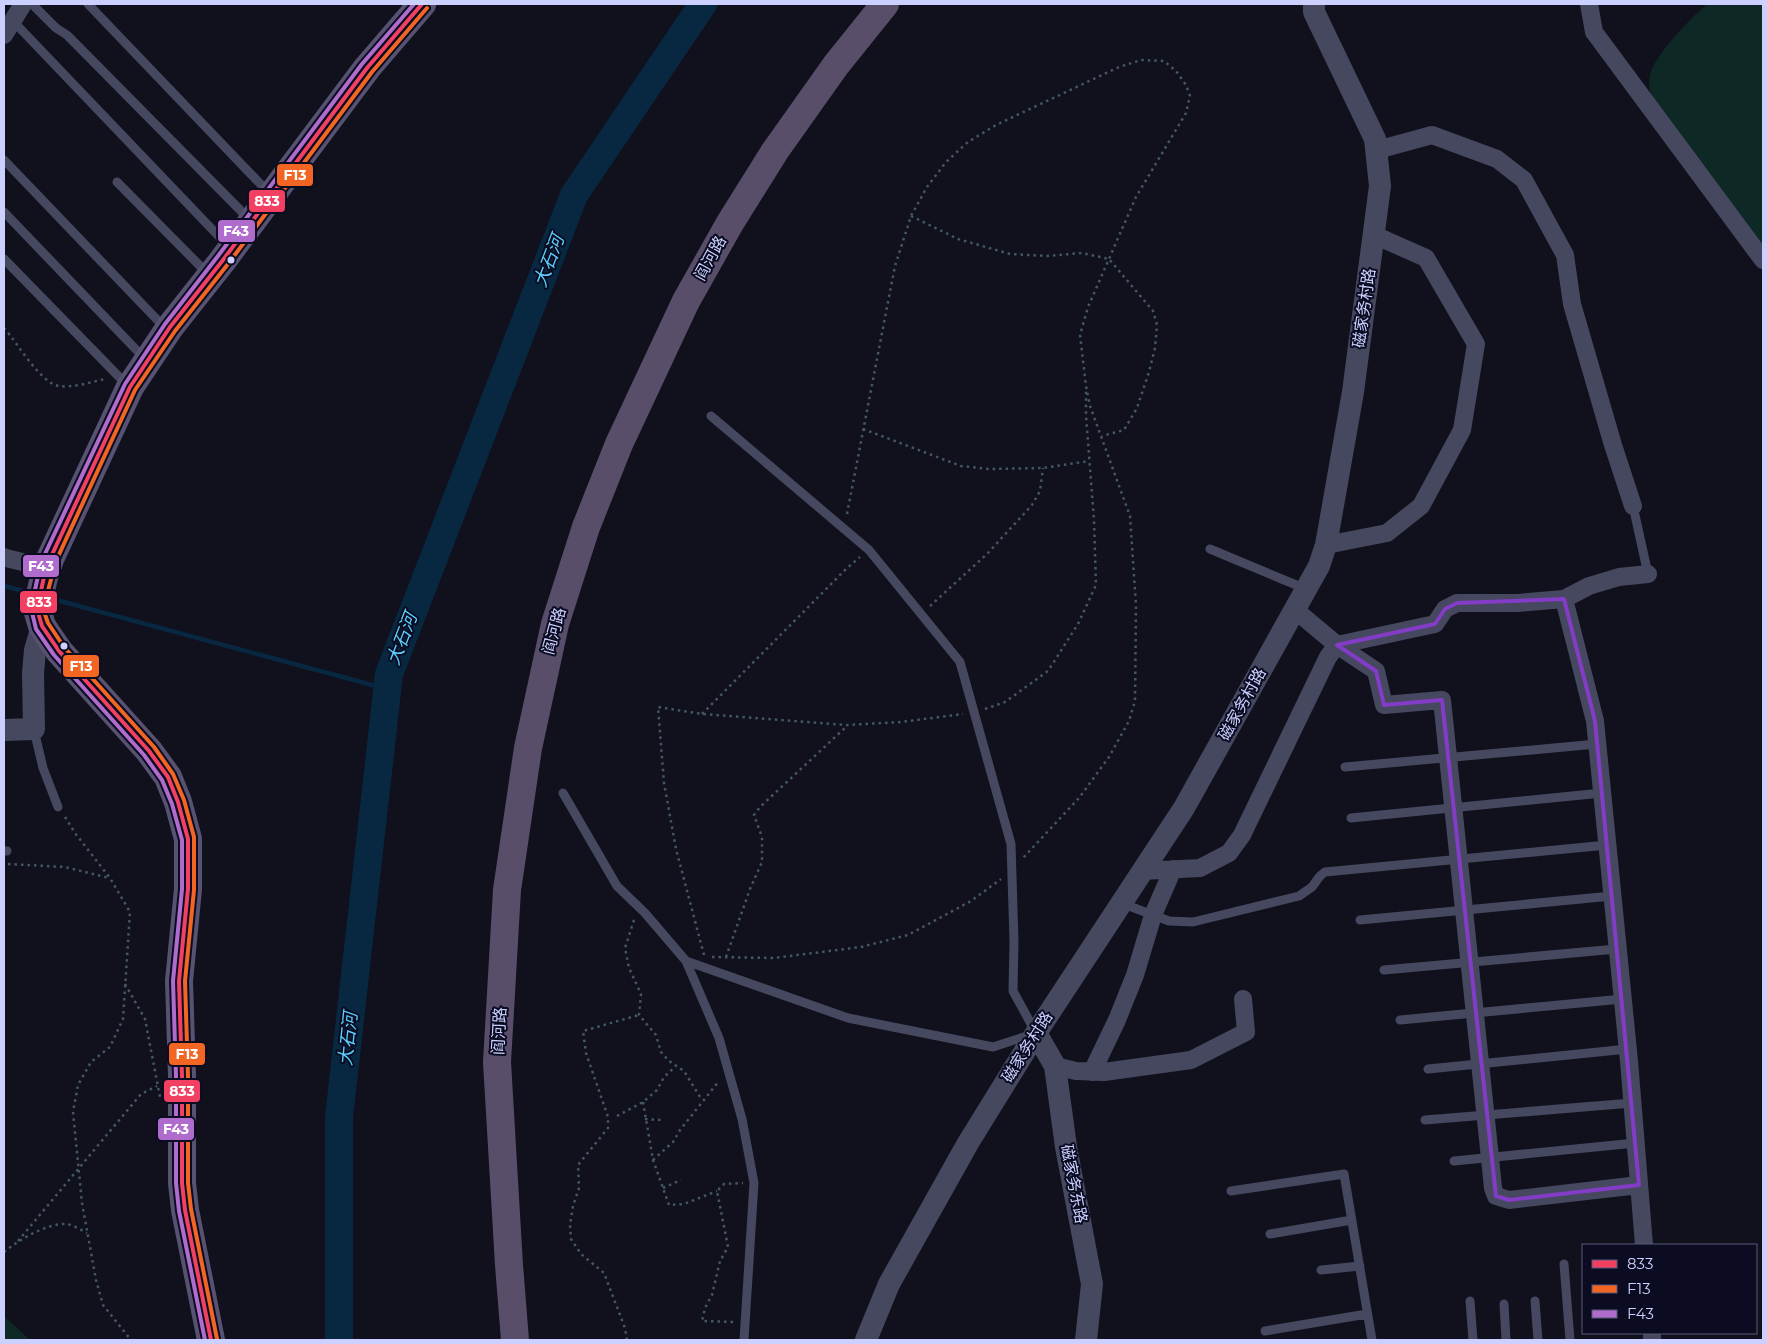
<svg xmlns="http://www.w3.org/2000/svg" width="1767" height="1344" viewBox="0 0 1767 1344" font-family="Montserrat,'Noto Sans SC',sans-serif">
<rect width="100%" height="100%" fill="#10111d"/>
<path fill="#0e2825" d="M 1707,4 L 1763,4 L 1763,247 L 1650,95 C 1650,89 1648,81 1650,75 C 1656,53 1689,20 1707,4 Z
M 4,1316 L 30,1340 L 4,1340 Z"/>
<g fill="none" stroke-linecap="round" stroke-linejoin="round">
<path stroke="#082741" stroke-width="4.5" d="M 4,586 L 31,593
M 49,598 L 387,689"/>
<path stroke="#082741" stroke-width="28" d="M 339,1340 L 339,1117 L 389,674 L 574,195 L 703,4"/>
<path stroke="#435861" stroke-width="2.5" stroke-dasharray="2.5 4" stroke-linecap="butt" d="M 911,216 L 958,239 L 1010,254 L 1047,256 L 1082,253 L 1109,259 L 1153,311 L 1157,325 L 1155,348 L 1149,372 L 1137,408 L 1124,430 L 1102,436
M 4,328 C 17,342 40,383 59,386 C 73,388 91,382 105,379
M 863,429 L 961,466 L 989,469 L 1043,468 L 1089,461
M 847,514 L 895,266 L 911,216 L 927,187 L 946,162 L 968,142 L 996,125 L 1119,67 L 1141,60 L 1164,61 L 1176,71 L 1186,85 L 1190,96 L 1186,113 L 1136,197 L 1088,307 L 1080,335 L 1086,386 L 1090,406 L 1130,516 L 1136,605 L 1135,701 L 1129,721 L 1109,757 L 1079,798 L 1023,858
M 930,606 L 987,554 L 1032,505 L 1040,491 L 1043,468
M 985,709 L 1005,702 L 1048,671 L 1078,624 L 1096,585 L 1094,520 L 1086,416 L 1086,391
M 702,714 L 846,569 L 860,557
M 65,817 L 75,833 L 110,878 L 130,912 L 123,1019 L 110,1047 L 91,1062 L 78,1085 L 73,1112 L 82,1203 L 96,1280 L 103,1305 L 131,1340
M 8,864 L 65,867 L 109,878
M 634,920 L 625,948 L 629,968 L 641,994 L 639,1015 L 656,1035 L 661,1052 L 669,1061 L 684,1071 L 702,1100
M 704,955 L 676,849 L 664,783 L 658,707 L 702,714 L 847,725 L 901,722 L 963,714
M 712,957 L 774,958 L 861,947 L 908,935 L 971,901 L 1001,879
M 726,957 L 750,889 L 762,862 L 762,837 L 754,815 L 760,807 L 847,726
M 125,984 L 145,1019 L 160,1097
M 643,1102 L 653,1160 L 669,1205 L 684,1204 L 717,1191
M 617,1116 L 643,1102 L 657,1090 L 664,1077 L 676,1066
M 645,1119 L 661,1120
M 653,1160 L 673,1142 L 680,1130 L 719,1081
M 663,1188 L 681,1180
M 18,1241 L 141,1094 L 157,1086
M 4,1252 C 19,1240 45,1224 65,1224 C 72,1224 81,1230 87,1233
M 733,1322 L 702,1321 L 705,1308 L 712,1295 L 720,1261 L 728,1247 L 717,1191 L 724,1184 L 743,1183
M 627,1340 L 625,1328 L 604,1273 L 581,1254 L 571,1239 L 570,1225 L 573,1206 L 579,1188 L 578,1165 L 608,1128 L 608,1117 L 586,1053 L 583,1031 L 639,1015"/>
<path stroke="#45485e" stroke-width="9" d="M 32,4 L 56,28 L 67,35 L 250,220
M 88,4 L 269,193
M 13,21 L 229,247
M 4,160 L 165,328
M 117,182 L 208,274
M 4,212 L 146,360
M 4,259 L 128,386
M 1633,506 L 1648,574
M 1210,549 L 1306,589
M 34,730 L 43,768 L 58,807
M 1345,767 L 1597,744
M 563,793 L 617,886 L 645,913 L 686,961 L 848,1018 L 993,1047 L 1036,1033 L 1013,991 L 1014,942 L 1011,844 L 960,662 L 869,550 L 711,416
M 1351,818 L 1602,793
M 4,851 L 7,851
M 1121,903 L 1169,921 L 1193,922 L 1299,896 L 1312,887 L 1320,876 L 1325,872 L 1607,845
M 1360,920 L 1612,896
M 686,961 L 719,1038 L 742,1119 L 754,1183 L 744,1340
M 1384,970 L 1617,949
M 1400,1020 L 1623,999
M 1428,1069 L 1628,1049
M 1425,1120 L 1632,1103
M 1454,1161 L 1636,1143
M 1231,1191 L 1344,1174 L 1372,1340
M 1270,1234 L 1352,1220
M 1564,1264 L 1570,1340
M 1321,1270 L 1360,1266
M 1470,1301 L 1473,1340
M 1535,1301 L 1538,1340
M 1504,1304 L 1506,1340
M 1265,1331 L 1367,1314"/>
<path stroke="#45485e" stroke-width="18" d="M 1589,4 L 1594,32 L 1763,260
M 4,35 L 23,4
M 1377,150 L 1432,135 L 1497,159 L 1524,180 L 1565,255 L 1572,304 L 1613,445 L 1633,506
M 1326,545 L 1387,533 L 1421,506 L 1462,430 L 1476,344 L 1426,258 L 1374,235
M 4,557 L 6,558 L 47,568
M 1564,599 L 1595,721 L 1629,1061 L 1644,1245
M 1294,609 L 1337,645 L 1376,671 L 1384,705 L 1442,700 L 1490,1158 L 1493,1188 L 1496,1196 L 1509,1200 L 1639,1185
M 1142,871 L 1200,868 L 1229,853 L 1242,835 L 1328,657 L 1337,645 L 1435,624 L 1445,609 L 1457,603 L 1517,603 L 1564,599 L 1589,586 L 1619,577 L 1648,574
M 1055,1066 L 1076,1071 L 1104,1072 L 1191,1060 L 1246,1032 L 1243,999
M 1092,1072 L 1117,1020 L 1135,975 L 1153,915 L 1173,869
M 1652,1333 L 1652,1340"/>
<path stroke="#45485e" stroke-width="22" d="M 4,730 L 34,729 L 33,673 L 35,650 L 42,626
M 1036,1033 L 1055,1066 L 1066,1147 L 1092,1284 L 1086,1340
M 866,1340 L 889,1284 L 968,1143 L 1036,1033 L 1184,808 L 1319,566 L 1326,545 L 1353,392 L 1380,186 L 1375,139 L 1314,12 L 1314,4"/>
<path stroke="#575271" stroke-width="28" d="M 211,1340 L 185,1210 L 182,1183 L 182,1076 L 179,981 L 188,889 L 188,839 L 178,802 L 168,777 L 149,751 L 59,651 L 42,626 L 37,609 L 44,577 L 50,559 L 130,387 L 170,327 L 223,260 L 367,68 L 422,4"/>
<path stroke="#594e6a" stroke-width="28" d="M 515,1340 L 509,1265 L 497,1062 L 507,890 L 528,748 L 555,624 L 586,527 L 619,444 L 686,301 L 730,223 L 775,151 L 836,65 L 885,4"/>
<defs>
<path id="bus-1" d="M 211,1340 L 185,1210 L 182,1183 L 182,1076 L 179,981 L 188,889 L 188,839 L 178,802 L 168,777 L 149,751 L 59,651 L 42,626 L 37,609 L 44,577 L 50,559 L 130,387 L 170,327 L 223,260 L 367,68 L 422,4"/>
<path id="bus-2" d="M 217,1339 L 191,1209 L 188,1183 L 188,1076 L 185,981 L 194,890 L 194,837 L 184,800 L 173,774 L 154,747 L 64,647 L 48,623 L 43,609 L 56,561 L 135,390 L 175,331 L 228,264 L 372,72 L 427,8"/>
<path id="bus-3" d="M 205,1340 L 179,1211 L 176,1183 L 176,1076 L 173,981 L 182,889 L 182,840 L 172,804 L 162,780 L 144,755 L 54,655 L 36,629 L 31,608 L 38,576 L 44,556 L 125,384 L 165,324 L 218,256 L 362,64 L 414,4"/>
</defs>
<use href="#bus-1" stroke="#0b0c22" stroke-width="8"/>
<use href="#bus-2" stroke="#0b0c22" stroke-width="8"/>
<use href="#bus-3" stroke="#0b0c22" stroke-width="8"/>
<use href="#bus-1" stroke="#f24062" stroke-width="4"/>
<use href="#bus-2" stroke="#f26522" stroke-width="4"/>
<use href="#bus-3" stroke="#b06ccc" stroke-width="4"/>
</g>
<path fill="none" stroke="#833cc5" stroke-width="4" stroke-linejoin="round" d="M 1564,599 L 1595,721 L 1639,1185 L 1509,1200 L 1496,1196 L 1442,700 L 1384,705 L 1376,671 L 1337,645 L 1435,624 L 1445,609 L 1457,603 Z"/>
<g fill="#ccd0ff" stroke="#0b0c22" stroke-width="2">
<circle cx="231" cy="260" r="4.5"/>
<circle cx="64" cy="646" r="4.5"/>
</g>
<g text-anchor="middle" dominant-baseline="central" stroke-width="4" stroke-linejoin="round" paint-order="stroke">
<g font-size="16" fill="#ccd0ff" stroke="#0b0c22">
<text transform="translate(710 258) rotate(-61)">阎河路</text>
<text transform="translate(1364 308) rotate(-82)">磁家务村路</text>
<text transform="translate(554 631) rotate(-75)">阎河路</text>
<text transform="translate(1242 704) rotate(-61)">磁家务村路</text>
<text transform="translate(499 1031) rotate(-87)">阎河路</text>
<text transform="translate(1027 1047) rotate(-58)">磁家务村路</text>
<text transform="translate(1074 1184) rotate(79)">磁家务东路</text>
</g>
<g font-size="18" font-style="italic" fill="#5ad1ff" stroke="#0b0c22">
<text transform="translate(549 261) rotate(-69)">大石河</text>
<text transform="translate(402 639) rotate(-69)">大石河</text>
<text transform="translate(348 1039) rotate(-84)">大石河</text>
</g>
</g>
<g stroke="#0b0c22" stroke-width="2">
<rect x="276" y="163" width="38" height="24" rx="5" fill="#f26522"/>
<rect x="248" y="189" width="38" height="24" rx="5" fill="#f24062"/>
<rect x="217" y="219" width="39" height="24" rx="5" fill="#b06ccc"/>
<rect x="22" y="554" width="38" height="24" rx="5" fill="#b06ccc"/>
<rect x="19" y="590" width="39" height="24" rx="5" fill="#f24062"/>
<rect x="62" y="654" width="38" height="24" rx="5" fill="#f26522"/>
<rect x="168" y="1042" width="38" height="24" rx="5" fill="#f26522"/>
<rect x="163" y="1079" width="38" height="24" rx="5" fill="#f24062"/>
<rect x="157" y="1117" width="38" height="24" rx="5" fill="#b06ccc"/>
</g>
<g font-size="14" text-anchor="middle" font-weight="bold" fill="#fff">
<text x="295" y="180">F13</text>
<text x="267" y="206">833</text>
<text x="236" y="236">F43</text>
<text x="41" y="571">F43</text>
<text x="39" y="607">833</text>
<text x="81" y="671">F13</text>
<text x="187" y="1059">F13</text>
<text x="182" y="1096">833</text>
<text x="176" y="1134">F43</text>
</g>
<rect width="1767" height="1344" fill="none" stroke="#ccd0ff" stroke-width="10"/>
<rect x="1582" y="1244" width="175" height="90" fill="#0b0c22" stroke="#585a7a"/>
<rect x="1592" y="1260" width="25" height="8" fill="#f24062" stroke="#585a7a"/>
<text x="1627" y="1269" font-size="15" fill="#ccd0ff">833</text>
<rect x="1592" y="1285" width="25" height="8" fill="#f26522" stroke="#585a7a"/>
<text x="1627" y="1294" font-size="15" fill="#ccd0ff">F13</text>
<rect x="1592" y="1310" width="25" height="8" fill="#b06ccc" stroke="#585a7a"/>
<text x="1627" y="1319" font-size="15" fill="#ccd0ff">F43</text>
</svg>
